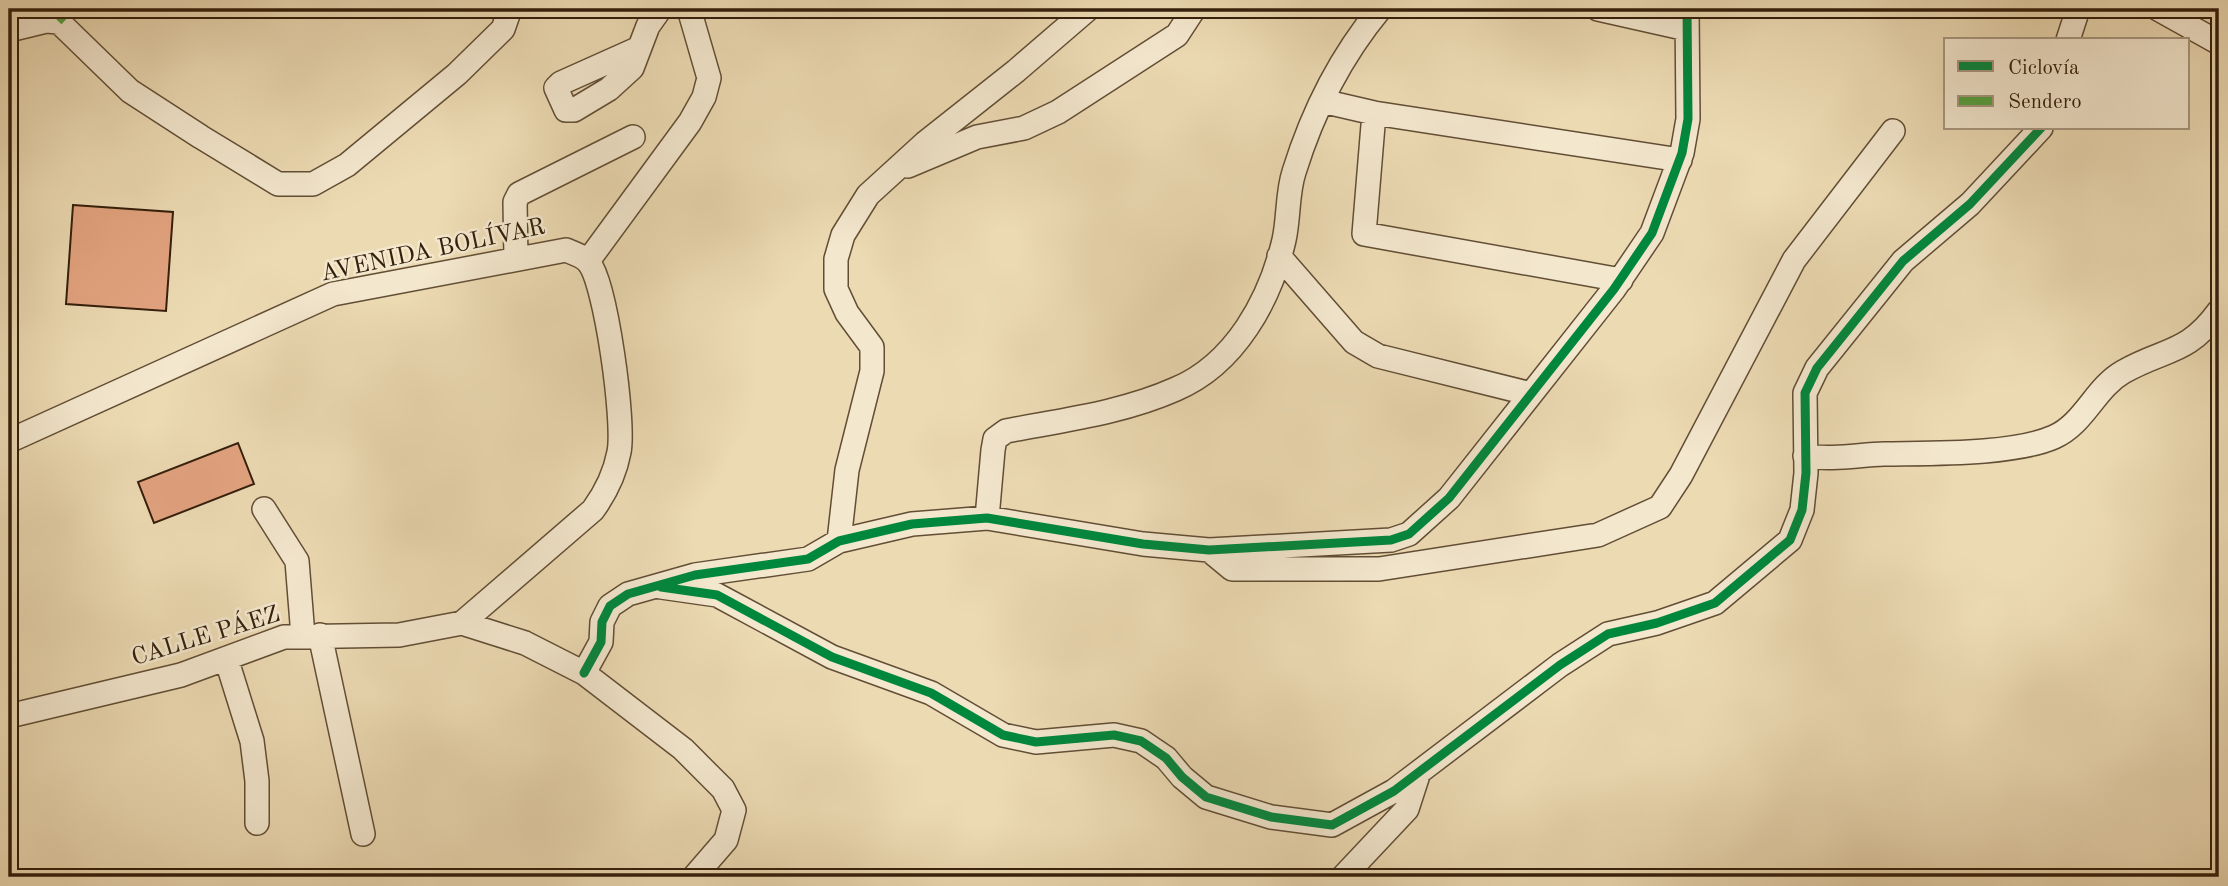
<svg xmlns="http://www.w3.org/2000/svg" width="2228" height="886" viewBox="0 0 2228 886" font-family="'Old Standard TT',serif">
<rect width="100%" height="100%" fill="#ecdab3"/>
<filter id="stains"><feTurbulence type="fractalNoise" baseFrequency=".00286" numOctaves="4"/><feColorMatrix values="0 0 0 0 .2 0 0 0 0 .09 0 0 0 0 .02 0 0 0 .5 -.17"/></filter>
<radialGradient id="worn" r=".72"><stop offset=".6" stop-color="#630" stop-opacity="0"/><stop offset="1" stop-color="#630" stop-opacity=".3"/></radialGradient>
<path fill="#e3a380" stroke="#341f0b" stroke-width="2" d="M 73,205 L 173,212 L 166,311 L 66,304 Z
M 238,443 L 254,484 L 154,523 L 138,482 Z"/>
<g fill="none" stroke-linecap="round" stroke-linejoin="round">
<defs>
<path id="minor" d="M 1598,9 L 1687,29
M 2158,9 L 2219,43
M 9,30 L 46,21 L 59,22 L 130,91 L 201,137 L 278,184 L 313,184 L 347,165 L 457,74 L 503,29 L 510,9
M 2068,40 L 2078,9
M 637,49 L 561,83 L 556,88 L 566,110 L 574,110 L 609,89 L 632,68 L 648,26 L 660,9
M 1322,101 L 1374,113 L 1680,160
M 1374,113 L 1364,234 L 1621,280
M 908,166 L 977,137 L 1024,128 L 1058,112 L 1177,35 L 1194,9
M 1279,256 L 1354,342 L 1378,356 L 1531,394
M 516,259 L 515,202 L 519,194 L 633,137
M 588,261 L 690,122 L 704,97 L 709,78 L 689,9
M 9,441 L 333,294 L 566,250 C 573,253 585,257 589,263 C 606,284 625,423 619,452 C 615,474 606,492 593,510 L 462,623
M 1805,456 C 1833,460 1857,455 1884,454 C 1930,453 2013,455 2054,437 C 2084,424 2095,388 2123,372 C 2165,348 2187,355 2219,311
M 264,509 L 297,561 L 303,636
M 987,518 L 993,450 L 995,439 L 1006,431 C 1063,420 1122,413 1176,389 C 1235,364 1270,300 1284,240 C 1289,218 1287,193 1294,172 C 1312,114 1341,56 1380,9
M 839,541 L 847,470 L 872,371 L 872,347 L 847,313 L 836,289 L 836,259 L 843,235 L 868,195 L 925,143 L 1016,71 L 1088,9
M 1209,550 L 1232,569 L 1379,569 L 1598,535 L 1660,507 L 1681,475 L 1794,260 L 1893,131
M 661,587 L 717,595 L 832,657 L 931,693 L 1003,735 L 1036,742 L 1114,735 L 1141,741 L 1166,758 L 1182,777 L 1206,797 L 1271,817 L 1332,825 L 1394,791 L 1560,665 L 1608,634 L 1657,623 L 1715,603 L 1790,540 L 1802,510 L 1806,473 L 1805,393 L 1817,368 L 1903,261 L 1970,204 L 2041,128
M 320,635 L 363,834
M 227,661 L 252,741 L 257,781 L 257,823
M 584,673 L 601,642 L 602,622 L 610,606 L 628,594 L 695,575 L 808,559 L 839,541 L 912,524 L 987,518 L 1143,544 L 1209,550 L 1391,540 L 1409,534 L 1449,498 L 1614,289 L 1652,233 L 1682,153 L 1688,119 L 1687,9
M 9,716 L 181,675 L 284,637 L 399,635 L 462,623 L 525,643 L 584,673 L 683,749 L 723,789 L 734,810 L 726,840 L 694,877
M 1343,877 L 1407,809 L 1419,772"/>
</defs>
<use href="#minor" stroke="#624e35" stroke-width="26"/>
<use href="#minor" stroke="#f3e7ce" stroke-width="23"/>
<path stroke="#53a23e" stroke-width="7" stroke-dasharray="14 7" stroke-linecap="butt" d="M 59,22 L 71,9"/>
<defs>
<path id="cycleway" d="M 661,587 L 717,595 L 832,657 L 931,693 L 1003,735 L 1036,742 L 1114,735 L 1141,741 L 1166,758 L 1182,777 L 1206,797 L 1271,817 L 1332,825 L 1394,791 L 1560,665 L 1608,634 L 1657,623 L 1715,603 L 1790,540 L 1802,510 L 1806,473 L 1805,393 L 1817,368 L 1903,261 L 1970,204 L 2041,128
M 584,673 L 601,642 L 602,622 L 610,606 L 628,594 L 695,575 L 808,559 L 839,541 L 912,524 L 987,518 L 1143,544 L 1209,550 L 1391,540 L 1409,534 L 1449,498 L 1614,289 L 1652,233 L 1682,153 L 1688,119 L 1687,9"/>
</defs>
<use href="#cycleway" stroke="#f3e7ce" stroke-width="13"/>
<use href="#cycleway" stroke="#00873e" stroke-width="9"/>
</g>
<g text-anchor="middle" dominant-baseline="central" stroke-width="5" stroke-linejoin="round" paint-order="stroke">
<g font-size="24" fill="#341f0b" stroke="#f3e7ce">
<text transform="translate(433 251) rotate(-12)">AVENIDA BOLÍVAR</text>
<text transform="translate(206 637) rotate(-17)">CALLE PÁEZ</text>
</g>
</g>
<rect width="2228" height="886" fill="none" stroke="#ecdab3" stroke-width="35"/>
<rect x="10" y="10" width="2207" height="865" fill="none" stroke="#341f0b" stroke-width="3.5"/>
<rect x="18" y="18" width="2193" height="851" fill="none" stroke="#341f0b" stroke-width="2"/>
<rect x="1944" y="38" width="245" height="91" fill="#f3e7ce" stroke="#a79780" stroke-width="2"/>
<rect x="1958" y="61" width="35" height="10" fill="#00873e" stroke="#a79780" stroke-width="2"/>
<text x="2008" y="74" font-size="21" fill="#341f0b">Ciclovía</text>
<rect x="1958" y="96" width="35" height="10" fill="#53a23e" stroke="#a79780" stroke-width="2"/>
<text x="2008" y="108" font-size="21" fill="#341f0b">Sendero</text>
<rect width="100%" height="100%" filter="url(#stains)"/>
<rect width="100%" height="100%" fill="url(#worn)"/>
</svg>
